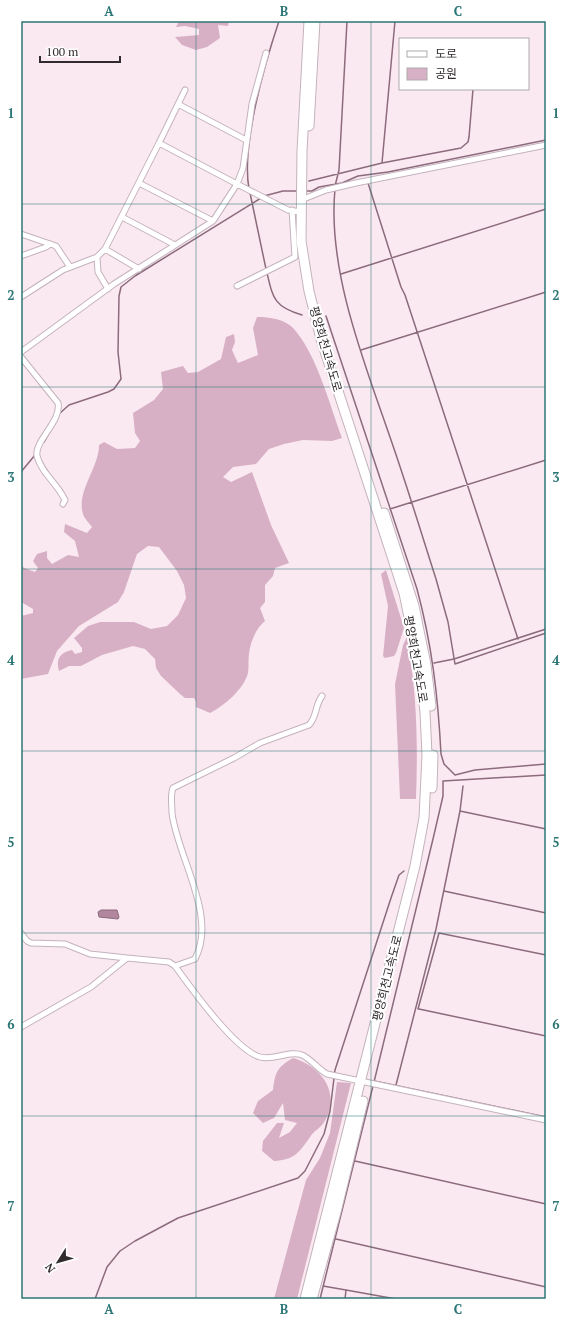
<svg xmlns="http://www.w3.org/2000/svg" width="567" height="1320" viewBox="0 0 567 1320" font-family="'PT Serif','Noto Sans KR',serif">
<rect width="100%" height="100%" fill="#fbe9f2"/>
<path fill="#d8b0c6" d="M 179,21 L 229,21 L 228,26 L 218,25 L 220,38 L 207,47 L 196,50 L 182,45 L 175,37 L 199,35 L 199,29 L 185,26 L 176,27 Z
M 257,317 C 270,317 285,319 294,329 C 317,355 330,406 342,438 L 332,441 L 303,440 L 284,444 L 269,449 L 256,464 L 233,467 L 223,477 L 231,482 L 252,472 L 271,525 L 289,563 L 275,568 L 273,576 L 265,585 L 265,602 L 260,608 L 265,621 C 256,628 250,643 249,654 C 248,660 249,667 248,673 C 244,689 224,706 210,713 L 196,707 L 196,702 L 194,698 L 185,698 L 180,694 L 161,676 L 156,668 L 155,659 L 145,649 L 133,646 L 102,655 L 81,666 L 69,666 L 59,671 C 55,659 61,652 72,650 L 75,654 L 82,652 L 82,648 L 74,638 L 88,626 L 100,622 L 134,622 L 151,629 L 167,626 L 178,615 L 186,598 L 184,585 L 177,571 L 159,547 L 148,546 L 137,554 L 124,592 L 118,602 L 79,626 L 57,651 L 48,674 L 21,679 L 21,616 L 33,613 L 33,609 L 21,602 L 21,564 L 24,568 L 35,572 L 38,568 L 33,561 L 37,554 L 47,551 L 47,558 L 52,564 L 68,555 L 79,557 L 75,541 L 64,532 L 65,524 L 87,533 L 92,527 C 89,523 84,518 83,514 C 76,491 99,468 99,445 L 104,442 L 117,449 L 135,448 L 140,441 L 135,433 L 133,413 L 154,400 L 163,389 L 161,372 L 183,366 L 188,373 L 198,372 L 221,359 L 226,337 L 234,334 L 235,342 L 232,350 L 238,363 L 258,355 L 253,328 Z
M 386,570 L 404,628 L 396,653 L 394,656 L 385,658 L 383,656 L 388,606 L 381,574 Z
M 407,637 C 417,694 418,742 416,799 L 400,799 L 395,684 L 403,645 Z
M 293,1058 C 320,1066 340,1090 326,1119 C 321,1129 314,1130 310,1137 C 299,1153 294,1160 274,1161 L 262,1151 L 263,1141 L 277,1123 L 284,1123 L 279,1138 L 290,1132 L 297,1123 L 285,1120 L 283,1103 L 274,1118 L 263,1123 L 253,1113 L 258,1101 L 273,1090 C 275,1073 277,1067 293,1058 Z
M 337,1082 L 351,1083 L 297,1299 L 274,1299 L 306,1180 L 320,1158 L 330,1133 Z"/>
<path fill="#b2879e" stroke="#8b6b7c" d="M 101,910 L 117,910 L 119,917 L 118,919 L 99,917 L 98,912 Z"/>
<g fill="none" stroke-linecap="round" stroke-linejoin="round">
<path stroke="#8b6b7c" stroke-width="1.5" d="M 382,163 L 395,21
M 309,181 L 382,163 L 461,148 L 468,142 L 469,137 L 473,89
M 368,183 L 401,287 L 405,295 L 518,639
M 335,186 L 339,170 L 347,21
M 249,189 C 241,145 265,63 279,21
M 335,189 C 327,271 365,364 391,440 C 407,486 421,532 436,579 L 448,622 L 455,664 L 546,633
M 305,191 L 312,191 L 319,187 L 342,183 L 358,176 L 388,172 L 546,140
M 250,193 L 266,269
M 264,196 L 283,191 L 297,191
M 267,273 C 273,298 274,307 302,315
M 341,274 L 546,209
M 326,316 L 417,589 C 432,645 438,696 441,754 L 444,764 L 455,775 L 475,770 L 546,764
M 361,350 L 546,292
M 59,414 L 69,405 L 108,392 L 114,389 L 121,379 L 118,352 L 119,296 L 121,287 L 135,276 L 261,198
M 44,442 L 55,423
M 21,472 L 35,455
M 390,509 L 546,460
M 434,663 L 454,659 L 546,629
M 460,811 L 546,829
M 444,891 L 546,913
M 418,1009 L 439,933 L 546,955
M 419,1009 L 546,1036
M 374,1081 L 546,1117
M 374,1082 L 433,839 L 443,796 L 443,781 L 546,775
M 396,1085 L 436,929 L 460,811 L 463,786
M 355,1161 L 546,1204
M 336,1239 L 546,1287
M 323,1286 L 346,1290 L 345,1299
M 346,1290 L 396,1299
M 95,1299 L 107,1267 L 120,1251 L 135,1241 L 178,1218 L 298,1178 L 305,1171 L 324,1134 L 330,1111 L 335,1070 L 391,898 L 399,875 L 404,871
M 320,1299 L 373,1086"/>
<defs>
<path id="street" d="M 178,104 L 246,140
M 159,143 L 185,90
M 139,183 L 213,221
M 306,198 L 326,190 L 356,183 L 546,145
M 122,217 L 175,245
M 21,234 L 56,246 L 70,267
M 105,249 L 139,269
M 21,256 L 46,247 L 50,244
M 237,286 L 295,257 L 292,210
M 108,289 L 98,272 L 97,257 L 105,249 L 159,143 L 237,184 L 243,168 L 252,104 L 266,53
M 21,297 L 63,270 L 97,257
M 21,352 L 114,284 L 213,221 L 237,184 L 288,210 L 301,212
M 21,357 L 58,403 C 62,421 34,441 37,456 C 42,474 57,483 65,500 L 63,504
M 21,933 L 27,941 L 31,943 L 65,944 L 90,954 L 127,958
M 175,966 L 195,959 C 218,916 177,856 172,813 C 172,804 170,796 173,788 L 234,758 L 260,743 L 309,725 C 317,717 315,705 322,696
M 21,1027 L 91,987 L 127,958 L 169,962 L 175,966 C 191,988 235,1050 260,1057 C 274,1061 289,1050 302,1055 C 311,1059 318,1069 327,1074 L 546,1120"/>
<path id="highway" d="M 309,126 L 315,21
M 384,513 L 414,606 L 426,665 L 431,706
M 432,788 L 433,755
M 305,1299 L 415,866 L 424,818 L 427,755 L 425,712 L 419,666 L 404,593 L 321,339 L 309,291 L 301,241 L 302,151 L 309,21
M 312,1299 L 336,1212 L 363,1101"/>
</defs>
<use href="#street" stroke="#c4b3bc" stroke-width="7"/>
<use href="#highway" stroke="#c4b3bc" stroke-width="11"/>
<use href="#street" stroke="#fff" stroke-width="5"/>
<use href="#highway" stroke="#fff" stroke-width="9"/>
</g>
<path fill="none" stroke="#2c7676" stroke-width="1" stroke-opacity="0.55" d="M 196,21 L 196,1299M 371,21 L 371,1299M 21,204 L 546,204M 21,387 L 546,387M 21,569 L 546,569M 21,751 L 546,751M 21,933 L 546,933M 21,1116 L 546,1116"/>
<g text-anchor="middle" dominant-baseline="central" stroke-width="4" stroke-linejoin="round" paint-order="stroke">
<g font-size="12" fill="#312b2e" stroke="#fff">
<text transform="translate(326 349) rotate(74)">평양희천고속도로</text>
<text transform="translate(416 659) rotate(80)">평양희천고속도로</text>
<text transform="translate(387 978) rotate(-76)">평양희천고속도로</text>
</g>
</g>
<rect width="567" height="1320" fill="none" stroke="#ffffff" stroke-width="44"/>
<rect x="399" y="38" width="130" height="52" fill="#ffffff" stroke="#adaaab"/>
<rect x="407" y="51" width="20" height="6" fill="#ffffff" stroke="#adaaab"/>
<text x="435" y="58" font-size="12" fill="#312b2e">도로</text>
<rect x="407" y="68" width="20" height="12" fill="#d8b0c6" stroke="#adaaab"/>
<text x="435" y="78" font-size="12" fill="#312b2e">공원</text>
<g transform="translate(58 1262) rotate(233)" stroke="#ffffff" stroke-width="3" paint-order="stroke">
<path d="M0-3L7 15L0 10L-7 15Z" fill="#312b2e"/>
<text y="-6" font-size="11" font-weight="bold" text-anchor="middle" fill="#312b2e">N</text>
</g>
<path d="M40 56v6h80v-6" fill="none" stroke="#312b2e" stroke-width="2"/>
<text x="46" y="56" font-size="12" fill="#312b2e" stroke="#ffffff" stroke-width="3" paint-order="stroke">100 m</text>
<rect x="22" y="22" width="523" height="1276" fill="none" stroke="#2c7676" stroke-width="1.5"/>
<g font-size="13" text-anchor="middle" font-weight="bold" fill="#2c7676">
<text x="109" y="16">A</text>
<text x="284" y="16">B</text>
<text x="458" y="16">C</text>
<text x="11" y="118">1</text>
<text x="556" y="118">1</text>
<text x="11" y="300">2</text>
<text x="556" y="300">2</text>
<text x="11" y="482">3</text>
<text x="556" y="482">3</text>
<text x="11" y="665">4</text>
<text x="556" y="665">4</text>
<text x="11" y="847">5</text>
<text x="556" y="847">5</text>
<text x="11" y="1029">6</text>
<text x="556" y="1029">6</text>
<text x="11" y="1211">7</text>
<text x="556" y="1211">7</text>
<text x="109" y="1314">A</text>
<text x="284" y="1314">B</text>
<text x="458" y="1314">C</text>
</g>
</svg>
